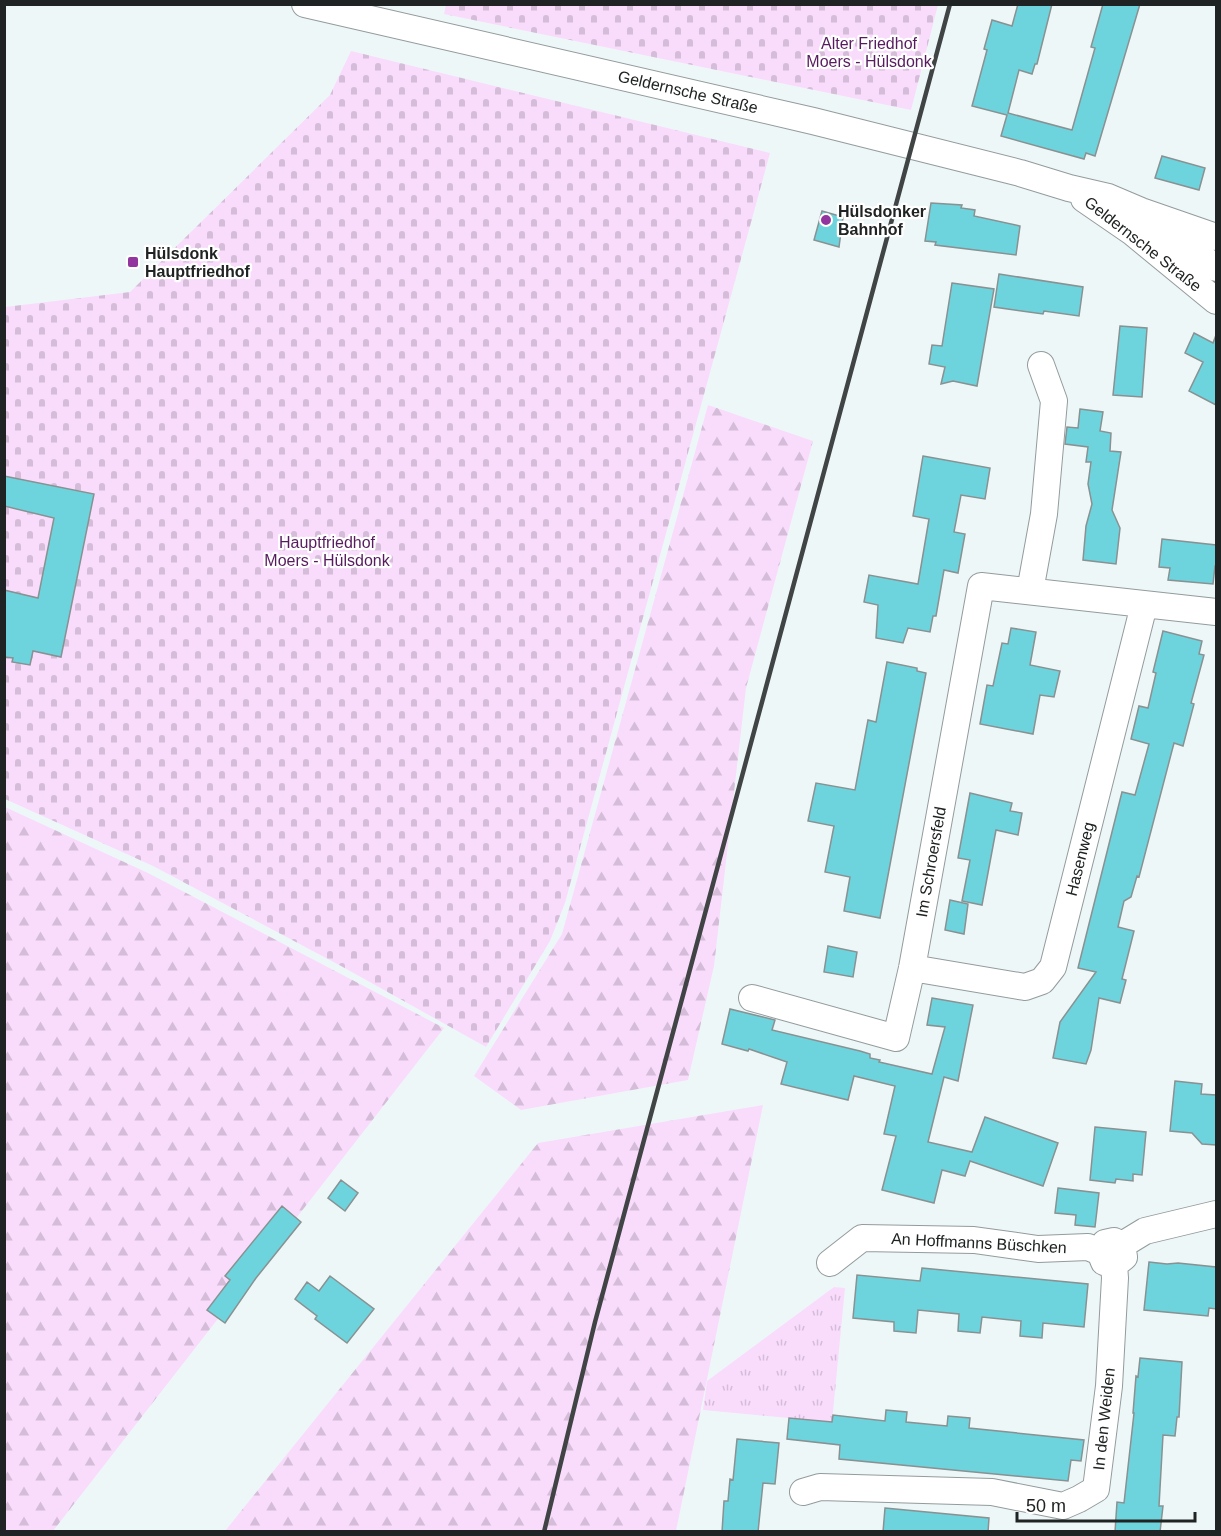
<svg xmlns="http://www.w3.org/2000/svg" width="1221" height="1536" viewBox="0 0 1221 1536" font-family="Arial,sans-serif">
<defs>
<pattern id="forest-firs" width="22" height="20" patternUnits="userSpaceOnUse" patternTransform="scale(1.5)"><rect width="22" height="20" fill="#f9dcfc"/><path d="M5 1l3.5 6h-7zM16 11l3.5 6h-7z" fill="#d5bcd8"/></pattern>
<pattern id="cemetery-stones" width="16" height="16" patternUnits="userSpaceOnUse" patternTransform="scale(1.5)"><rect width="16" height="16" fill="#f9dcfc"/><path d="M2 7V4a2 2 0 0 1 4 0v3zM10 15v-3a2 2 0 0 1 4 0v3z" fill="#d5bcd8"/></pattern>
<pattern id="park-tufts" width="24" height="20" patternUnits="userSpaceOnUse" patternTransform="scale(1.5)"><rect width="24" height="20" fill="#f9dcfc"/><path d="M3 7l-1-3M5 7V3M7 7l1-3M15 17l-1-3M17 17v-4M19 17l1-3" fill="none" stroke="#d5bcd8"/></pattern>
</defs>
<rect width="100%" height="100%" fill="#eef7f8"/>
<path fill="url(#forest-firs)" d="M 708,405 L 813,441 L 746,688 L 714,966 L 688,1080 L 521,1110 L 474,1076 L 562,934 Z
M 5,807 L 148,873 L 444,1028 L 53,1531 L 5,1532 Z
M 763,1105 L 676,1531 L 225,1531 L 538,1143 Z"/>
<path fill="url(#cemetery-stones)" d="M 446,4 L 938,4 L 938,5 L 911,110 L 444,14 Z
M 351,51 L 770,153 L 565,903 L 550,941 L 486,1047 L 341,966 L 153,866 L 5,799 L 5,307 L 130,292 L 330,95 Z"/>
<path fill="url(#park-tufts)" d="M 834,1287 L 845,1288 L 832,1422 L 703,1410 L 707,1381 Z"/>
<path fill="#6dd4dd" stroke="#899192" stroke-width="1.5" d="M 1018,4 L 1052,4 L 1037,64 L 1035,64 L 1032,74 L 1019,70 L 1008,113 L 1072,130 L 1095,48 L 1091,47 L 1103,4 L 1140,4 L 1095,156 L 1086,153 L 1084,159 L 1001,136 L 1007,115 L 972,106 L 987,50 L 984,49 L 992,20 L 1012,26 Z
M 1162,156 L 1205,168 L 1199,190 L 1155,178 Z
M 931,203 L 962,205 L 961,208 L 975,210 L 974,216 L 1020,226 L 1016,255 L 935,245 L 936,242 L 925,241 Z
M 822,211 L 843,217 L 839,247 L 814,240 Z
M 999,274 L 1083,287 L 1079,316 L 1044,311 L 1043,314 L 994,307 Z
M 952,283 L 994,289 L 977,386 L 953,381 L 941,384 L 945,367 L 929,364 L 932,345 L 942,346 Z
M 1120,326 L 1147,328 L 1142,397 L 1113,395 Z
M 1194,333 L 1213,343 L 1216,335 L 1216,405 L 1189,391 L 1203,362 L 1185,353 Z
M 1080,409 L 1103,412 L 1100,431 L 1111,433 L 1110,451 L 1121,452 L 1112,510 L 1120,528 L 1116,564 L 1083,560 L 1086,526 L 1092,504 L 1088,484 L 1091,462 L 1086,462 L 1088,447 L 1065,444 L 1067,427 L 1078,428 Z
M 923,456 L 990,468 L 985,499 L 961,495 L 954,532 L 965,534 L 958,573 L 944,570 L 936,616 L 933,616 L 930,632 L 908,628 L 903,643 L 876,638 L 878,605 L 864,602 L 869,575 L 918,584 L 929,519 L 913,516 Z
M 4,476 L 94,494 L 61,657 L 33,651 L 30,665 L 12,662 L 13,658 L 4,657 L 4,590 L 38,598 L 54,518 L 4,506 Z
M 1162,539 L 1216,545 L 1216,566 L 1215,566 L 1213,584 L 1168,580 L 1170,568 L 1159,567 Z
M 1011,628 L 1036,632 L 1030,665 L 1060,671 L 1054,697 L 1040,695 L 1033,734 L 980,724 L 987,685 L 993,686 L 1002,643 L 1008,644 Z
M 1163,631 L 1202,641 L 1199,654 L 1204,655 L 1191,703 L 1194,704 L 1183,746 L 1174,743 L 1139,877 L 1137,876 L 1131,897 L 1124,901 L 1118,927 L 1134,931 L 1122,979 L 1126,980 L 1120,1003 L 1099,998 L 1091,1050 L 1086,1064 L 1053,1058 L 1060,1022 L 1096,972 L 1078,968 L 1122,792 L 1135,795 L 1149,744 L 1131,739 L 1139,706 L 1148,708 L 1156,673 L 1153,672 Z
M 887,662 L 917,668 L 917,671 L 926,673 L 880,918 L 844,911 L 850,877 L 825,872 L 834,826 L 808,821 L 816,783 L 855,790 L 868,720 L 876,722 Z
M 970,793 L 1012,803 L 1010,811 L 1022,813 L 1018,835 L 996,830 L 982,905 L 962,901 L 970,860 L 958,858 Z
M 950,900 L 968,904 L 964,934 L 945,930 Z
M 828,946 L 857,952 L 853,977 L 824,972 Z
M 932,998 L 973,1005 L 958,1081 L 944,1077 L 928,1142 L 972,1152 L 985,1117 L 1058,1143 L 1043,1186 L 970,1161 L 965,1176 L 942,1170 L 934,1203 L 882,1190 L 896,1136 L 884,1134 L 895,1086 L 854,1076 L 848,1100 L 781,1084 L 787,1062 L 749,1049 L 748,1051 L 722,1044 L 730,1009 L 775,1020 L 772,1030 L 860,1051 L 870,1054 L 870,1058 L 880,1060 L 879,1062 L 932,1074 L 945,1027 L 927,1025 Z
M 1175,1081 L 1202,1084 L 1201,1094 L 1216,1095 L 1216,1145 L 1202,1144 L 1192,1133 L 1170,1131 Z
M 1095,1127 L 1146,1132 L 1142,1175 L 1133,1174 L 1133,1181 L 1116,1179 L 1115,1183 L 1090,1180 Z
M 341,1180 L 358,1193 L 345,1211 L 328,1198 Z
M 1058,1188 L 1099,1193 L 1095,1227 L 1075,1225 L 1076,1215 L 1055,1213 Z
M 282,1206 L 301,1222 L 256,1278 L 225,1323 L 207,1310 L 230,1280 L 225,1276 Z
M 1149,1262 L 1167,1264 L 1178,1263 L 1216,1267 L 1216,1309 L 1209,1308 L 1208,1316 L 1144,1310 Z
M 922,1268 L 1088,1284 L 1084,1327 L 1043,1323 L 1042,1338 L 1020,1336 L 1021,1321 L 982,1317 L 980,1333 L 958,1331 L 959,1314 L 918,1310 L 916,1333 L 894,1331 L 894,1322 L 853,1318 L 857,1275 L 920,1281 Z
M 330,1276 L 374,1309 L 347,1343 L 315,1319 L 317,1316 L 295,1299 L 307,1282 L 319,1291 Z
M 1140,1358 L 1182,1362 L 1179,1417 L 1177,1417 L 1175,1436 L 1163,1435 L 1159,1506 L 1163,1506 L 1160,1532 L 1115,1532 L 1117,1502 L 1124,1503 L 1134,1413 L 1133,1413 L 1136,1376 L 1138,1377 Z
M 886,1410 L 907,1412 L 906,1422 L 947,1426 L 948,1416 L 970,1418 L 969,1428 L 1084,1440 L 1081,1461 L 1071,1460 L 1068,1481 L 839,1459 L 840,1445 L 787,1439 L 789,1418 L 832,1422 L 833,1415 L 885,1421 Z
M 737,1439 L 779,1443 L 775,1484 L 763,1483 L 758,1532 L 722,1532 L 724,1501 L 728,1501 L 730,1479 L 733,1480 Z
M 885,1508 L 989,1518 L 988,1532 L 883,1532 Z"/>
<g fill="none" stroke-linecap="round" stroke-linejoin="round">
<defs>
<path id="minor" d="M 305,4 L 813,121 L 1020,173 L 1069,188 L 1108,197 L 1141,211 L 1216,237
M 1084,199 L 1132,232 L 1216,301
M 1158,224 L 1216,268
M 1030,591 L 1044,514 L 1054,401 L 1041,365
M 912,968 L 1025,987 L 1042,981 L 1053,967 L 1144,605
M 752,998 L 896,1038 L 912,968 L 981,586 L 1216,612
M 1122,1245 L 1145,1231 L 1216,1214
M 830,1263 L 862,1238 L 974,1240 L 1038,1249 L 1088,1247 L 1100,1252 L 1104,1262 L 1114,1265 L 1124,1257 L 1122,1245 L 1114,1241 L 1105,1243 L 1100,1252
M 803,1492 L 820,1487 L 992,1492 L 1063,1506 L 1079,1499 L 1096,1489 L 1109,1386 L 1115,1278 L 1114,1265"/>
</defs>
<use href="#minor" stroke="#939b9c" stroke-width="28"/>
<use href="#minor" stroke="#fff" stroke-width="26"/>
<path stroke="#414445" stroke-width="4.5" d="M 544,1532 L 595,1322 L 950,4"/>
</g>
<g fill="#92359f" stroke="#fff" stroke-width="2">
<circle cx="826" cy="220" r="6"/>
<rect x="127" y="256" width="12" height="12" rx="3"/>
</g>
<g text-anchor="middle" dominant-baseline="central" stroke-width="4.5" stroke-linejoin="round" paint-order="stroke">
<g font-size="16" fill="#571b5f" stroke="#fff">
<text x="869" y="43">Alter Friedhof<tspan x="869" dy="18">Moers - Hülsdonk</tspan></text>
<text x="327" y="542">Hauptfriedhof<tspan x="327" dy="18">Moers - Hülsdonk</tspan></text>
</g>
<g font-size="16" fill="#202323" stroke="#fff">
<text transform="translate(688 92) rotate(13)">Geldernsche Straße</text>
<text transform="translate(1143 244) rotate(38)">Geldernsche Straße</text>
<text transform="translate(1080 859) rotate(-76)">Hasenweg</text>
<text transform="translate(931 862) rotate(-80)">Im Schroersfeld</text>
<text transform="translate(979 1243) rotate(3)">An Hoffmanns Büschken</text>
<text transform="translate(1104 1419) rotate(-84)">In den Weiden</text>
</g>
<g font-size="16" font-weight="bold" fill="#202323" stroke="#fff" text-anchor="start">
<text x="838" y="211">Hülsdonker<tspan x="838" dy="18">Bahnhof</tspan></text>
<text x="145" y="253">Hülsdonk<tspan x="145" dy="18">Hauptfriedhof</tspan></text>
</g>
</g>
<rect width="1221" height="1536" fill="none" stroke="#202323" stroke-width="12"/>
<path d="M1017 1512v9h178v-9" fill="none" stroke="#202323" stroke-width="3"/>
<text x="1026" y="1512" font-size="18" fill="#202323" stroke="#ffffff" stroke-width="4.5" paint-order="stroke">50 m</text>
</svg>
